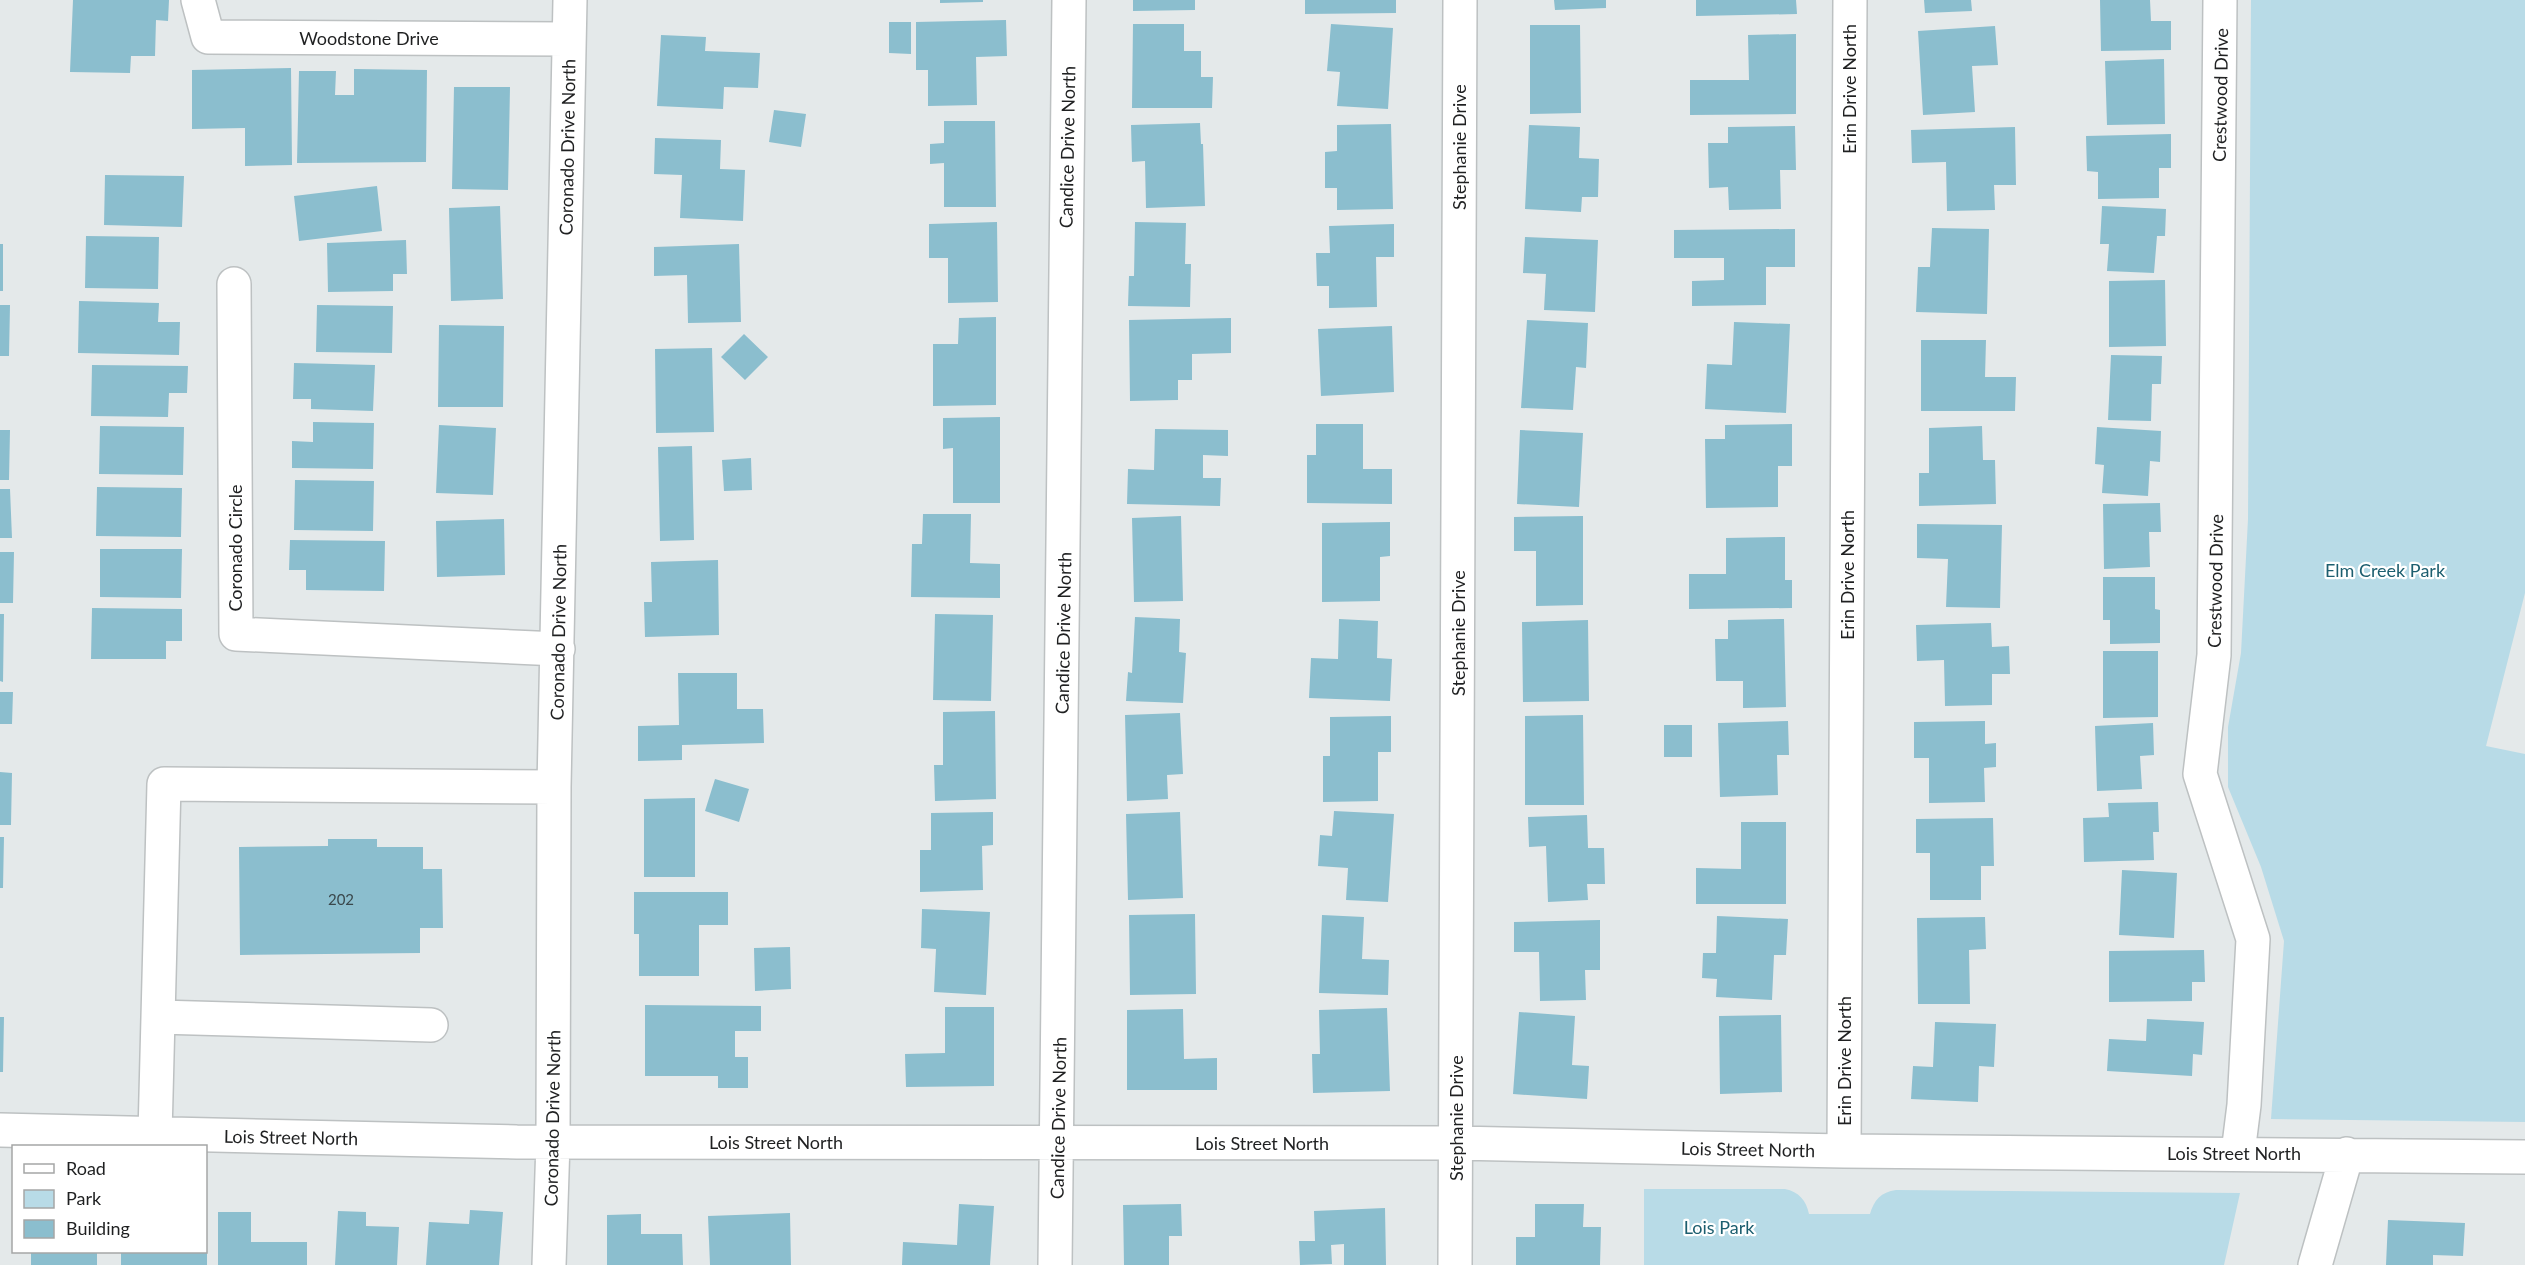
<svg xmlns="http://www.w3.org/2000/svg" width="2525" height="1265" viewBox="0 0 2525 1265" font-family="Lato,sans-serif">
<rect width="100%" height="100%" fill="#e4e9ea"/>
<path fill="#b8dbe7" d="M 2251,0 L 2525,0 L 2525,593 L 2486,746 L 2525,754 L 2525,1122 L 2271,1119 L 2284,941 L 2261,867 L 2228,787 L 2228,727 L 2241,653 L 2248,519 Z
M 1644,1189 L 1785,1189 C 1799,1192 1806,1200 1809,1214 L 1870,1214 C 1874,1200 1881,1192 1896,1190 L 2240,1193 L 2224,1265 L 1644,1265 Z"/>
<path fill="#8bbece" d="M 73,0 L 169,0 L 168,21 L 156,20 L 155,56 L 131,56 L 130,73 L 70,72 Z
M 940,0 L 983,0 L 983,2 L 940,3 Z
M 1133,0 L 1195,0 L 1195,10 L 1133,11 Z
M 1305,0 L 1396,0 L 1396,13 L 1305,14 Z
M 1554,0 L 1606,0 L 1606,8 L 1555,10 Z
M 1696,0 L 1796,0 L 1797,14 L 1696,16 Z
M 1924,0 L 1971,0 L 1972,11 L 1925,13 Z
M 2100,0 L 2150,0 L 2151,21 L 2171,21 L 2171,50 L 2101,51 Z
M 1006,20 L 1007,56 L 976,57 L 977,105 L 928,106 L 928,70 L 916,70 L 916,22 Z
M 889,22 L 911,22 L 911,54 L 889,53 Z
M 1133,24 L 1184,24 L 1184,51 L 1201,51 L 1201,77 L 1213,77 L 1212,108 L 1132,108 Z
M 1331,24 L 1393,28 L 1388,109 L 1337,106 L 1340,72 L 1327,71 Z
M 1530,25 L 1580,25 L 1581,113 L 1530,114 Z
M 1995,26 L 1998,65 L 1972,66 L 1975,112 L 1923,115 L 1918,31 Z
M 1796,34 L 1796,114 L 1690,115 L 1690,80 L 1749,80 L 1748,35 Z
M 661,35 L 706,37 L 705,51 L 760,53 L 758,88 L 724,87 L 723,109 L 657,106 Z
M 2164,59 L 2165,124 L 2107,125 L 2105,61 Z
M 291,68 L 292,165 L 245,166 L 245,128 L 192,129 L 192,70 Z
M 354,69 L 427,70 L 426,162 L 297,163 L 299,71 L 336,71 L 335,95 L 354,95 Z
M 454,87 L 510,87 L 508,190 L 452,189 Z
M 774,110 L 806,114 L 801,147 L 769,142 Z
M 944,121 L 995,121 L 996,207 L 944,207 L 944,163 L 930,164 L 930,144 L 944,143 Z
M 1200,123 L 1201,144 L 1203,144 L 1205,206 L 1146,208 L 1145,161 L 1132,162 L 1131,125 Z
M 1391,124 L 1393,209 L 1337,210 L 1337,188 L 1325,188 L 1325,152 L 1337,151 L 1337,125 Z
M 1529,125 L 1580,127 L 1579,158 L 1599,159 L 1598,197 L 1582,197 L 1581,212 L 1525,209 Z
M 1795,126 L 1796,170 L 1780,170 L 1781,209 L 1729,210 L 1728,187 L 1709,188 L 1708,143 L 1728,143 L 1728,127 Z
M 2015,127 L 2016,185 L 1994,185 L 1995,210 L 1947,211 L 1946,162 L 1912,163 L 1911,130 Z
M 2171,134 L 2171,168 L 2159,168 L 2159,198 L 2098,199 L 2098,172 L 2087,171 L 2086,136 Z
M 655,138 L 721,140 L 720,169 L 745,170 L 743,221 L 680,218 L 682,175 L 654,174 Z
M 105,175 L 184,176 L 182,227 L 104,225 Z
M 377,186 L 382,231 L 299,241 L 294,196 Z
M 500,206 L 503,299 L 451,301 L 449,208 Z
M 2102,206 L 2166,209 L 2165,236 L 2157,236 L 2154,273 L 2107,271 L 2109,244 L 2100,244 Z
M 997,222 L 998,302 L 948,303 L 948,258 L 929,258 L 929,224 Z
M 1135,222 L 1186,223 L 1185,264 L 1191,264 L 1190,307 L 1128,306 L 1129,276 L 1134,276 Z
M 1394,224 L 1394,257 L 1376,257 L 1377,307 L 1329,308 L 1329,286 L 1317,286 L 1316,253 L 1330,253 L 1329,226 Z
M 1932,228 L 1989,229 L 1987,314 L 1916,312 L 1918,267 L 1930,267 Z
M 1795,229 L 1795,267 L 1766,267 L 1766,305 L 1692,306 L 1692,281 L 1724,280 L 1724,258 L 1674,258 L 1674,230 Z
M 86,236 L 159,237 L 158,289 L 85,288 Z
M 1525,237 L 1598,240 L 1595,312 L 1544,310 L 1546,274 L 1523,273 Z
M 406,240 L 407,274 L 393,274 L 393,291 L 328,292 L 327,243 Z
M 0,244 L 3,244 L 3,291 L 0,291 Z
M 739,244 L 741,322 L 688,323 L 687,275 L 654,276 L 654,247 Z
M 2165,280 L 2166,346 L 2109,347 L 2109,281 Z
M 79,301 L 159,303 L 158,322 L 180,322 L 179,355 L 78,353 Z
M 0,305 L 10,305 L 9,356 L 0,356 Z
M 317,305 L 393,306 L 392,353 L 316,352 Z
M 996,317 L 996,405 L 933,406 L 933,344 L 958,344 L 959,318 Z
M 1231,318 L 1231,353 L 1192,354 L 1192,380 L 1178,380 L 1178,400 L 1130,401 L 1129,320 Z
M 1527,320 L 1588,323 L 1586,368 L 1576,367 L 1573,410 L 1521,408 Z
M 1734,322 L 1790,324 L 1786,413 L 1705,409 L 1707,364 L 1732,365 Z
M 439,325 L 504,326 L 503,407 L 438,407 Z
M 1392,326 L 1394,392 L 1321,396 L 1318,329 Z
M 744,334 L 768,357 L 745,380 L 721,357 Z
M 1921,340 L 1986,340 L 1985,377 L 2016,377 L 2015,411 L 1921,411 Z
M 712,348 L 714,432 L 656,433 L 655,349 Z
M 2111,355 L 2162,356 L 2161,384 L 2152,384 L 2151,421 L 2108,420 Z
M 294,363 L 375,365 L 373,411 L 311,409 L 311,399 L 293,399 Z
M 92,365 L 188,366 L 187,393 L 169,393 L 168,417 L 91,416 Z
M 1000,417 L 1000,503 L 953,503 L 953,448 L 943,449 L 943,418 Z
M 313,422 L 374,423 L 373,469 L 292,468 L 292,441 L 313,442 Z
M 1316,424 L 1363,424 L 1363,469 L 1392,469 L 1392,504 L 1307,503 L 1307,455 L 1316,455 Z
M 1792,424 L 1792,466 L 1778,466 L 1778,507 L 1706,508 L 1705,439 L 1725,439 L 1725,425 Z
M 439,425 L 496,428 L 493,495 L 436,493 Z
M 100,426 L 184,427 L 183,475 L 99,474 Z
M 1982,426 L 1983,460 L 1995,460 L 1996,504 L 1919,506 L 1919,473 L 1929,473 L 1929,428 Z
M 2097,427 L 2161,431 L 2160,462 L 2150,461 L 2148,496 L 2102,493 L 2104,465 L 2095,464 Z
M 1155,429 L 1228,430 L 1228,456 L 1203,455 L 1203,478 L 1221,478 L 1220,506 L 1127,504 L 1128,469 L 1154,470 Z
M 0,430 L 10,430 L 9,480 L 0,480 Z
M 1520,430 L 1583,433 L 1579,507 L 1517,504 Z
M 692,446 L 694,540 L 660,541 L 658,447 Z
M 751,458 L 752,490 L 724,491 L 722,460 Z
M 295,480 L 374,481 L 373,531 L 294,530 Z
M 97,487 L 182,488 L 181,537 L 96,536 Z
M 0,489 L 10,489 L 12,538 L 0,538 Z
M 2160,503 L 2161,532 L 2149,532 L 2150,567 L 2104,569 L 2103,504 Z
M 923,514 L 971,514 L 970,563 L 1000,564 L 1000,598 L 911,597 L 912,544 L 922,544 Z
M 1181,516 L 1183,601 L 1134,602 L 1132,518 Z
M 1583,516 L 1583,605 L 1536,606 L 1536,551 L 1514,551 L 1514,517 Z
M 504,519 L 505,575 L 437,577 L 436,521 Z
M 1390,522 L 1390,556 L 1380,557 L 1380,601 L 1322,602 L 1322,523 Z
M 1917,524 L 2002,525 L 2000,608 L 1946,607 L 1948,559 L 1917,558 Z
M 1785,537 L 1785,580 L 1792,580 L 1792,608 L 1689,609 L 1689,574 L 1726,574 L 1726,538 Z
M 290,540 L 385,541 L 384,591 L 306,590 L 306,570 L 289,570 Z
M 100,549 L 182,549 L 181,598 L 100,597 Z
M 0,552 L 14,552 L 13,603 L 0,603 Z
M 718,560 L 719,635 L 645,637 L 644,602 L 652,602 L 651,562 Z
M 2103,577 L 2155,577 L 2155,609 L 2160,610 L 2160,643 L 2110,644 L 2110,620 L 2103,620 Z
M 92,608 L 182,609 L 182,641 L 166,641 L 166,659 L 91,659 Z
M 0,614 L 4,614 L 3,682 L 0,681 Z
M 935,614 L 993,615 L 991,701 L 933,700 Z
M 1135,617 L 1180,619 L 1179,652 L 1186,653 L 1183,703 L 1126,701 L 1128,672 L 1132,673 Z
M 1339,619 L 1378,621 L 1377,658 L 1392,659 L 1390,701 L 1309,698 L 1311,658 L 1338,659 Z
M 1784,619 L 1786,707 L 1743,708 L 1743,681 L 1716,681 L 1715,639 L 1728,639 L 1728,620 Z
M 1588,620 L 1589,701 L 1523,702 L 1522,622 Z
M 1991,623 L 1992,647 L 2009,646 L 2010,674 L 1992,674 L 1992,705 L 1945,706 L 1944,660 L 1917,661 L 1916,625 Z
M 2103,651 L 2158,651 L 2158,717 L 2103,718 Z
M 678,673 L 737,673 L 737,709 L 763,709 L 764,743 L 682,745 L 682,760 L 638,761 L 638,726 L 679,725 Z
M 0,692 L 13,692 L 12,724 L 0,724 Z
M 995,711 L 996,799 L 935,801 L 934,765 L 943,765 L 943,712 Z
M 1180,713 L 1183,774 L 1167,775 L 1168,799 L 1127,801 L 1125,715 Z
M 1583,715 L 1584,805 L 1525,805 L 1525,716 Z
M 1391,716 L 1391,752 L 1378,752 L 1378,801 L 1323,802 L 1323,756 L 1330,756 L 1330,717 Z
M 1788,721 L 1789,755 L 1777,755 L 1778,795 L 1720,797 L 1718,723 Z
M 1985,721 L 1985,744 L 1996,743 L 1996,767 L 1984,768 L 1985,802 L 1929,803 L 1929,758 L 1914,758 L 1914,722 Z
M 2153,723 L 2154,755 L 2140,756 L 2142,789 L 2097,791 L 2095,726 Z
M 1664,725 L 1692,725 L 1692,757 L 1664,757 Z
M 0,772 L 12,773 L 11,825 L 0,825 Z
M 715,779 L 749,789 L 739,822 L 705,811 Z
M 695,798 L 695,877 L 644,877 L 644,799 Z
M 2158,802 L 2159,832 L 2153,832 L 2154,860 L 2084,862 L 2083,818 L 2109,817 L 2108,803 Z
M 1334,811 L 1394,814 L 1388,902 L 1346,900 L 1348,868 L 1318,866 L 1320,835 L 1332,836 Z
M 993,812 L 993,845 L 982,846 L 983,890 L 920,892 L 920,850 L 931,850 L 931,813 Z
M 1180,812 L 1183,898 L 1128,900 L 1126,814 Z
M 1587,815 L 1588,848 L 1604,848 L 1605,884 L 1587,884 L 1588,900 L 1548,902 L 1546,846 L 1529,847 L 1528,817 Z
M 1993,818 L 1994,866 L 1981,866 L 1981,900 L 1930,900 L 1930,853 L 1916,853 L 1916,819 Z
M 1741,822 L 1786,822 L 1786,904 L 1696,904 L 1696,868 L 1741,869 Z
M 0,837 L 4,837 L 3,888 L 0,888 Z
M 328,839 L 377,839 L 377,847 L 423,847 L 423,869 L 442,869 L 443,928 L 420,928 L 420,953 L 240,955 L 239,847 L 328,846 Z
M 2122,870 L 2177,873 L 2174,938 L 2119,935 Z
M 634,892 L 728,892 L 728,925 L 699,925 L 699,976 L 639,976 L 639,934 L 634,934 Z
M 922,909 L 990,912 L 986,995 L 934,992 L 936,949 L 921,948 Z
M 1195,914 L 1196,994 L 1130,995 L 1129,915 Z
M 1322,915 L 1364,917 L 1362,959 L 1389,960 L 1388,995 L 1319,993 Z
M 1717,916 L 1788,919 L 1786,955 L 1774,955 L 1772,1000 L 1716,997 L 1717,979 L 1702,978 L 1703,953 L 1716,953 Z
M 1985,917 L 1986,949 L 1969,950 L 1970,1004 L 1918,1004 L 1917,918 Z
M 1600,920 L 1600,970 L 1585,970 L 1586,1000 L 1540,1001 L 1539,952 L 1514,952 L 1514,922 Z
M 790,947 L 791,989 L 755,991 L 754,948 Z
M 2204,950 L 2205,982 L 2192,982 L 2192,1001 L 2109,1002 L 2109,951 Z
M 645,1005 L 761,1006 L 761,1031 L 735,1031 L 735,1057 L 748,1057 L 748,1088 L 718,1088 L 718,1076 L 645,1076 Z
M 945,1007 L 994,1007 L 994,1086 L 906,1087 L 905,1054 L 945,1053 Z
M 1387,1008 L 1390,1091 L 1313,1093 L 1312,1054 L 1320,1054 L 1319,1010 Z
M 1183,1009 L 1184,1059 L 1217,1058 L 1217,1090 L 1127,1090 L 1127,1010 Z
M 1519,1012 L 1575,1016 L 1572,1065 L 1589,1066 L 1587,1099 L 1513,1094 Z
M 1781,1015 L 1782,1092 L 1720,1094 L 1719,1016 Z
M 0,1017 L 4,1017 L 3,1072 L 0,1072 Z
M 2147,1019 L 2204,1022 L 2202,1055 L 2193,1054 L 2192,1076 L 2107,1071 L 2109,1039 L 2146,1041 Z
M 1935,1022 L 1996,1024 L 1994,1067 L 1979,1066 L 1978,1102 L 1911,1099 L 1913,1066 L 1933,1067 Z
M 959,1204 L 994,1206 L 990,1265 L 902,1265 L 903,1242 L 957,1245 Z
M 1181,1204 L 1182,1236 L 1169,1236 L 1169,1265 L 1124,1265 L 1123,1205 Z
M 1535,1204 L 1584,1204 L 1583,1227 L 1601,1227 L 1600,1265 L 1516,1265 L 1516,1237 L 1535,1237 Z
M 1385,1208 L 1386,1265 L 1344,1265 L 1344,1244 L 1331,1245 L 1332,1264 L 1300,1265 L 1299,1241 L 1315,1241 L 1314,1211 Z
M 470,1210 L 503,1212 L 499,1265 L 426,1265 L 429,1222 L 469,1224 Z
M 338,1211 L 366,1212 L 366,1226 L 399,1227 L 397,1265 L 335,1265 Z
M 218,1212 L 251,1212 L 251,1242 L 307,1242 L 307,1265 L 218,1265 Z
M 790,1213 L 791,1265 L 710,1265 L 708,1216 Z
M 641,1214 L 641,1234 L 682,1234 L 683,1265 L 607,1265 L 607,1215 Z
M 2388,1220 L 2465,1223 L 2463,1256 L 2433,1255 L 2433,1265 L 2386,1265 Z
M 31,1252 L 97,1252 L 97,1265 L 31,1265 Z
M 121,1252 L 207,1252 L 207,1265 L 121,1265 Z"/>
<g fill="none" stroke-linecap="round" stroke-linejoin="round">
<defs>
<path id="minor" d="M 198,0 L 208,37 L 569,39
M 2220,0 L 2214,655 L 2200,774 L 2253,939 L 2244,1105 L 2238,1153
M 234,284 L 236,634 L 558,649
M 159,1017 L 431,1025
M 0,1130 L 517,1142 L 1456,1143 L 1844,1151 L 2525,1157
M 155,1134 L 164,784 L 554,787
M 1844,1151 L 1850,0
M 549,1265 L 553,1142 L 554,787 L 570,0
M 1055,1265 L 1069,0
M 1455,1265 L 1460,0
M 2315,1265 L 2347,1154"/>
</defs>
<use href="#minor" stroke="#bdc1c2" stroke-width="36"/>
<use href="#minor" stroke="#fff" stroke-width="33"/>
</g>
<g text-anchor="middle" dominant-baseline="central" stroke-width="4.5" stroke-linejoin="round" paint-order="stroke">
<g font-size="15" fill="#3a484c">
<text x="341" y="899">202</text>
</g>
<g font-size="18" fill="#1f2021" stroke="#fff">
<text x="369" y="38">Woodstone Drive</text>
<text transform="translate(1849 89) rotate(-90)">Erin Drive North</text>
<text transform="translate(2220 95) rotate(-89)">Crestwood Drive</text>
<text transform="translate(567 147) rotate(-89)">Coronado Drive North</text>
<text transform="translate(1067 147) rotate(-89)">Candice Drive North</text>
<text transform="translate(1459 147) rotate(-90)">Stephanie Drive</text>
<text transform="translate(235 548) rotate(-90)">Coronado Circle</text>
<text transform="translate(1847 575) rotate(-90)">Erin Drive North</text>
<text transform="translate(2215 581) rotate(-89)">Crestwood Drive</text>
<text transform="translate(558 632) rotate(-89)">Coronado Drive North</text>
<text transform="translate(1063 633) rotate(-89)">Candice Drive North</text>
<text transform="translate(1458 633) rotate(-90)">Stephanie Drive</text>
<text transform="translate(1844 1061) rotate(-90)">Erin Drive North</text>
<text transform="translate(552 1118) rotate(-89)">Coronado Drive North</text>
<text transform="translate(1058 1118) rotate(-89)">Candice Drive North</text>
<text transform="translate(1456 1118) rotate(-90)">Stephanie Drive</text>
<text transform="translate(291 1137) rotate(1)">Lois Street North</text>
<text x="776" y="1142">Lois Street North</text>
<text x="1262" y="1143">Lois Street North</text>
<text transform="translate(1748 1149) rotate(1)">Lois Street North</text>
<text x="2234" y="1153">Lois Street North</text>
</g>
<g font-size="18" fill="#1c5e6f" stroke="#fff">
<text x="2385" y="570">Elm Creek Park</text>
<text x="1719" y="1227">Lois Park</text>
</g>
</g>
<rect x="12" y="1145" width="195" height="108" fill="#ffffff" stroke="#a5a6a6" stroke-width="1.5"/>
<rect x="24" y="1164" width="30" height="9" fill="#ffffff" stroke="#a5a6a6" stroke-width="1.5"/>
<text x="66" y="1175" font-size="18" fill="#1f2021">Road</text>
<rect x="24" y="1190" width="30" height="18" fill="#b8dbe7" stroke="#a5a6a6" stroke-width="1.5"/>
<text x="66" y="1205" font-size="18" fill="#1f2021">Park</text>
<rect x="24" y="1220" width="30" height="18" fill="#8bbece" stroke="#a5a6a6" stroke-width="1.5"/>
<text x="66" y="1235" font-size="18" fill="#1f2021">Building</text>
</svg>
